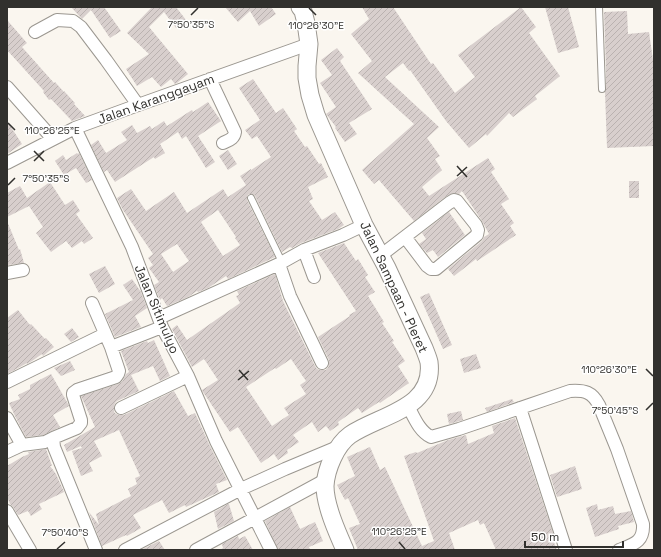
<svg xmlns="http://www.w3.org/2000/svg" width="661" height="557" viewBox="0 0 661 557" font-family="'Space Grotesk',sans-serif">
<defs>
<pattern id="building-hatch" width="6" height="6" patternUnits="userSpaceOnUse"><rect width="6" height="6" fill="#d8cfcd"/><path d="M-1 1l2-2M0 6l6-6M5 7l2-2" fill="none" stroke="#bab2b0"/></pattern>
</defs>
<rect width="100%" height="100%" fill="#faf6ef"/>
<path fill="url(#building-hatch)" fill-rule="evenodd" d="M 71,7 L 104,7 L 121,31 L 110,38 L 91,10 L 82,19 Z
M 152,7 L 176,7 L 186,20 L 176,28 L 164,12 L 149,27 L 188,74 L 177,83 L 175,84 L 171,79 L 161,87 L 152,77 L 137,86 L 126,69 L 149,54 L 127,33 Z
M 225,7 L 271,7 L 276,14 L 259,26 L 250,11 L 238,22 Z
M 362,7 L 393,7 L 431,64 L 433,63 L 455,93 L 475,77 L 458,55 L 521,7 L 536,27 L 529,33 L 560,76 L 535,96 L 537,99 L 513,117 L 509,113 L 487,136 L 486,134 L 469,148 L 446,121 L 410,70 L 409,71 L 403,63 L 385,77 L 439,127 L 427,138 L 440,156 L 435,159 L 442,170 L 422,187 L 429,196 L 488,158 L 495,169 L 491,172 L 509,199 L 501,204 L 514,223 L 510,226 L 516,235 L 477,261 L 476,259 L 454,276 L 448,269 L 482,241 L 484,237 L 489,234 L 482,221 L 462,191 L 459,194 L 453,193 L 445,197 L 414,221 L 379,180 L 374,184 L 362,170 L 414,124 L 358,73 L 372,61 L 351,34 L 369,19 Z
M 545,7 L 568,7 L 579,47 L 558,53 Z
M 627,11 L 628,34 L 649,32 L 654,67 L 654,146 L 607,148 L 605,92 L 606,89 L 606,69 L 604,12 Z
M 7,20 L 27,43 L 22,47 L 54,83 L 55,82 L 64,92 L 64,91 L 75,103 L 74,104 L 85,116 L 72,121 L 51,99 L 49,100 L 43,92 L 44,91 L 7,50 Z
M 337,48 L 344,57 L 340,61 L 372,109 L 349,123 L 357,134 L 345,142 L 335,128 L 336,127 L 326,114 L 336,107 L 320,83 L 332,75 L 321,60 Z
M 253,79 L 276,113 L 283,108 L 297,129 L 294,131 L 305,147 L 307,146 L 319,164 L 321,163 L 328,177 L 308,187 L 313,199 L 309,201 L 322,220 L 335,212 L 344,225 L 338,229 L 301,243 L 292,248 L 290,247 L 282,252 L 255,196 L 253,194 L 249,194 L 247,196 L 247,200 L 275,257 L 228,279 L 226,276 L 208,288 L 198,292 L 197,291 L 188,297 L 167,306 L 162,298 L 160,300 L 154,285 L 159,282 L 149,268 L 153,265 L 148,258 L 153,254 L 123,210 L 117,198 L 131,189 L 146,211 L 174,192 L 187,213 L 223,189 L 228,197 L 246,185 L 240,176 L 251,169 L 251,170 L 271,157 L 257,136 L 252,139 L 245,130 L 260,120 L 239,88 ZM 218,210 L 236,237 L 235,238 L 240,245 L 223,256 L 201,222 ZM 177,244 L 189,261 L 173,272 L 161,254 Z
M 208,102 L 221,121 L 198,136 L 215,162 L 206,168 L 186,136 L 182,139 L 178,132 L 160,144 L 165,153 L 155,159 L 154,157 L 115,182 L 107,170 L 104,172 L 91,145 L 98,140 L 106,153 L 127,140 L 121,132 L 132,125 L 137,133 L 150,126 L 152,129 L 164,121 L 167,126 L 192,110 L 193,112 Z
M 7,121 L 22,144 L 7,154 Z
M 228,150 L 237,164 L 228,170 L 219,156 Z
M 77,153 L 78,154 L 79,153 L 92,180 L 86,183 L 76,168 L 64,175 L 55,161 L 63,155 L 66,160 Z
M 629,181 L 639,181 L 639,198 L 629,198 Z
M 50,182 L 65,205 L 73,200 L 80,211 L 76,214 L 93,238 L 84,244 L 82,241 L 72,248 L 66,241 L 51,252 L 36,233 L 43,227 L 29,206 L 7,217 L 7,193 L 20,186 L 27,198 Z
M 449,212 L 465,235 L 438,257 L 433,250 L 427,253 L 419,244 L 426,239 L 422,233 Z
M 7,221 L 19,250 L 20,249 L 24,263 L 7,265 Z
M 344,243 L 356,261 L 358,259 L 368,275 L 365,277 L 375,292 L 368,296 L 384,322 L 382,323 L 394,341 L 392,342 L 405,361 L 398,366 L 409,383 L 390,396 L 380,403 L 379,402 L 362,413 L 358,408 L 338,422 L 339,425 L 330,431 L 326,426 L 318,432 L 312,422 L 293,435 L 299,442 L 287,450 L 288,453 L 278,460 L 274,454 L 261,463 L 238,427 L 230,432 L 203,392 L 202,390 L 218,380 L 204,359 L 192,367 L 172,329 L 177,325 L 187,340 L 240,303 L 236,296 L 239,295 L 237,291 L 275,274 L 283,301 L 315,366 L 317,369 L 321,370 L 326,370 L 328,368 L 329,364 L 329,360 L 318,337 L 350,316 L 349,315 L 356,311 L 318,253 ZM 291,359 L 306,381 L 300,385 L 306,394 L 284,408 L 289,415 L 272,426 L 246,387 L 275,368 L 276,369 Z
M 105,266 L 115,284 L 99,293 L 89,274 Z
M 132,279 L 141,292 L 147,308 L 135,316 L 141,327 L 115,337 L 105,314 L 133,300 L 123,285 Z
M 429,293 L 452,345 L 443,349 L 420,297 Z
M 18,310 L 30,325 L 31,324 L 45,339 L 46,338 L 54,347 L 43,356 L 42,354 L 32,361 L 27,364 L 27,363 L 20,367 L 7,374 L 7,318 Z
M 72,328 L 79,337 L 71,342 L 64,334 Z
M 154,340 L 170,376 L 160,381 L 153,366 L 131,375 L 139,391 L 117,401 L 115,403 L 114,407 L 114,412 L 116,414 L 120,415 L 124,415 L 174,391 L 188,416 L 195,413 L 209,444 L 227,480 L 216,484 L 219,492 L 186,507 L 185,505 L 169,513 L 162,500 L 133,515 L 141,528 L 127,536 L 126,535 L 102,546 L 89,512 L 99,525 L 96,514 L 131,496 L 128,489 L 137,484 L 135,478 L 140,476 L 119,430 L 94,441 L 102,456 L 89,463 L 93,471 L 81,476 L 72,451 L 82,448 L 81,446 L 67,452 L 64,445 L 95,427 L 81,396 L 118,384 L 122,382 L 126,374 L 129,372 L 121,351 L 147,341 L 148,343 Z
M 476,354 L 481,368 L 464,373 L 460,359 Z
M 70,361 L 75,370 L 61,376 L 54,368 Z
M 51,374 L 67,402 L 69,406 L 53,415 L 60,427 L 43,435 L 26,437 L 15,416 L 9,403 L 20,399 L 18,395 L 30,389 L 30,385 Z
M 512,399 L 514,402 L 487,412 L 485,408 Z
M 461,411 L 463,420 L 449,424 L 447,414 Z
M 515,418 L 555,539 L 553,540 L 557,550 L 496,550 L 484,523 L 480,525 L 478,520 L 449,533 L 455,550 L 358,550 L 349,528 L 360,524 L 348,498 L 345,500 L 337,485 L 355,476 L 347,457 L 370,447 L 380,470 L 385,467 L 422,546 L 434,541 L 404,456 L 416,452 L 417,453 L 448,440 L 466,435 L 468,444 L 494,433 L 492,426 Z
M 46,449 L 52,466 L 50,466 L 56,474 L 64,492 L 39,504 L 42,509 L 31,516 L 28,511 L 18,515 L 13,507 L 10,504 L 7,497 L 7,466 L 22,457 L 29,454 L 28,452 Z
M 575,466 L 582,489 L 557,497 L 550,475 Z
M 228,504 L 229,504 L 234,521 L 218,529 L 214,512 Z
M 597,504 L 598,510 L 613,506 L 615,514 L 631,511 L 634,522 L 618,526 L 619,529 L 595,537 L 586,508 Z
M 290,507 L 300,529 L 315,522 L 323,541 L 309,547 L 310,550 L 278,550 L 265,521 Z
M 238,536 L 239,539 L 245,536 L 253,550 L 220,550 L 223,548 L 222,544 Z
M 159,541 L 165,550 L 141,550 Z"/>
<g fill="none" stroke-linecap="round" stroke-linejoin="round">
<defs>
<path id="service" d="M 599,7 L 602,89
M 251,198 L 282,262"/>
<path id="minor" d="M 35,32 L 57,20 L 73,21 L 81,27 L 106,60 L 138,105
M 210,79 L 235,132 C 234,139 229,140 223,143
M 7,87 L 53,139
M 75,128 L 132,247 L 162,327 L 188,376 L 216,441 L 271,550
M 7,163 L 75,128 L 138,105 L 309,44
M 304,250 L 314,277
M 380,256 L 449,203 L 454,200 L 457,201 L 476,225 L 478,230 L 477,235 L 436,269 L 431,269 L 427,266 L 405,237
M 279,264 L 290,296 L 322,363
M 7,273 L 23,270
M 159,318 L 279,264 L 304,250 L 343,235 L 364,225
M 111,347 L 162,327
M 7,382 L 105,334
M 408,406 C 414,417 419,431 431,437 L 459,429 L 570,391 C 585,390 592,392 599,405 L 617,449 L 643,524 C 644,542 634,544 619,550
M 121,408 L 188,376
M 520,408 L 566,550
M 7,418 L 22,445
M 53,438 L 77,428 L 81,423 L 81,420 L 73,395 L 73,393 L 77,390 L 116,377 L 118,374 L 119,371 L 111,347 L 92,303
M 7,452 L 22,445 L 45,442 L 53,438 L 54,447 L 96,550
M 7,511 L 30,550
M 125,550 L 241,489 L 285,469 L 340,446
M 196,550 L 327,479"/>
<path id="secondary" d="M 300,7 L 303,11 L 306,23 L 309,44 L 307,66 L 307,78 L 310,95 L 316,115 L 364,225 L 387,268 L 424,348 C 426,353 428,358 429,362 C 435,409 379,415 350,435 C 336,445 326,469 325,486 C 325,505 337,532 345,550"/>
</defs>
<use href="#service" stroke="#9b9790" stroke-width="8"/>
<use href="#minor" stroke="#9b9790" stroke-width="14"/>
<use href="#secondary" stroke="#9b9790" stroke-width="19"/>
<use href="#service" stroke="#fff" stroke-width="6"/>
<use href="#minor" stroke="#fff" stroke-width="12"/>
<use href="#secondary" stroke="#fff" stroke-width="17"/>
</g>
<path fill="none" stroke="#31302d" stroke-width="1.5" d="M 309,8 L 316,15M 191,15 L 198,8M 8,123 L 15,130M 34,151 L 44,161M 34,161 L 44,151M 457,166 L 467,177M 457,176 L 467,167M 8,185 L 15,178M 646,369 L 653,376M 239,370 L 248,380M 238,380 L 249,371M 646,410 L 653,403M 399,542 L 405,549M 57,549 L 65,542"/>
<g text-anchor="middle" dominant-baseline="central" stroke-width="3" stroke-linejoin="round" paint-order="stroke">
<g font-size="13" fill="#31302d" stroke="#fff">
<text transform="translate(156 99) rotate(-20)">Jalan Karanggayam</text>
<text transform="translate(394 287) rotate(65)">Jalan Sampaan - Pleret</text>
<text transform="translate(157 309) rotate(67)">Jalan Sitimulyo</text>
</g>
</g>
<g font-size="10" text-anchor="middle" fill="#31302d" stroke="#fff" stroke-width="3" stroke-linejoin="round" paint-order="stroke">
<text x="191" y="28">7°50'35"S</text>
<text x="316" y="29">110°26'30"E</text>
<text x="52" y="134">110°26'25"E</text>
<text x="46" y="182">7°50'35"S</text>
<text x="609" y="373">110°26'30"E</text>
<text x="615" y="414">7°50'45"S</text>
<text x="399" y="535">110°26'25"E</text>
<text x="65" y="536">7°50'40"S</text>
</g>
<rect width="661" height="557" fill="none" stroke="#31302d" stroke-width="16"/>
<path d="M525 541v6h98v-6" fill="none" stroke="#31302d" stroke-width="2"/>
<text x="531" y="541" font-size="12" fill="#31302d" stroke="#ffffff" stroke-width="3" paint-order="stroke">50 m</text>
</svg>
